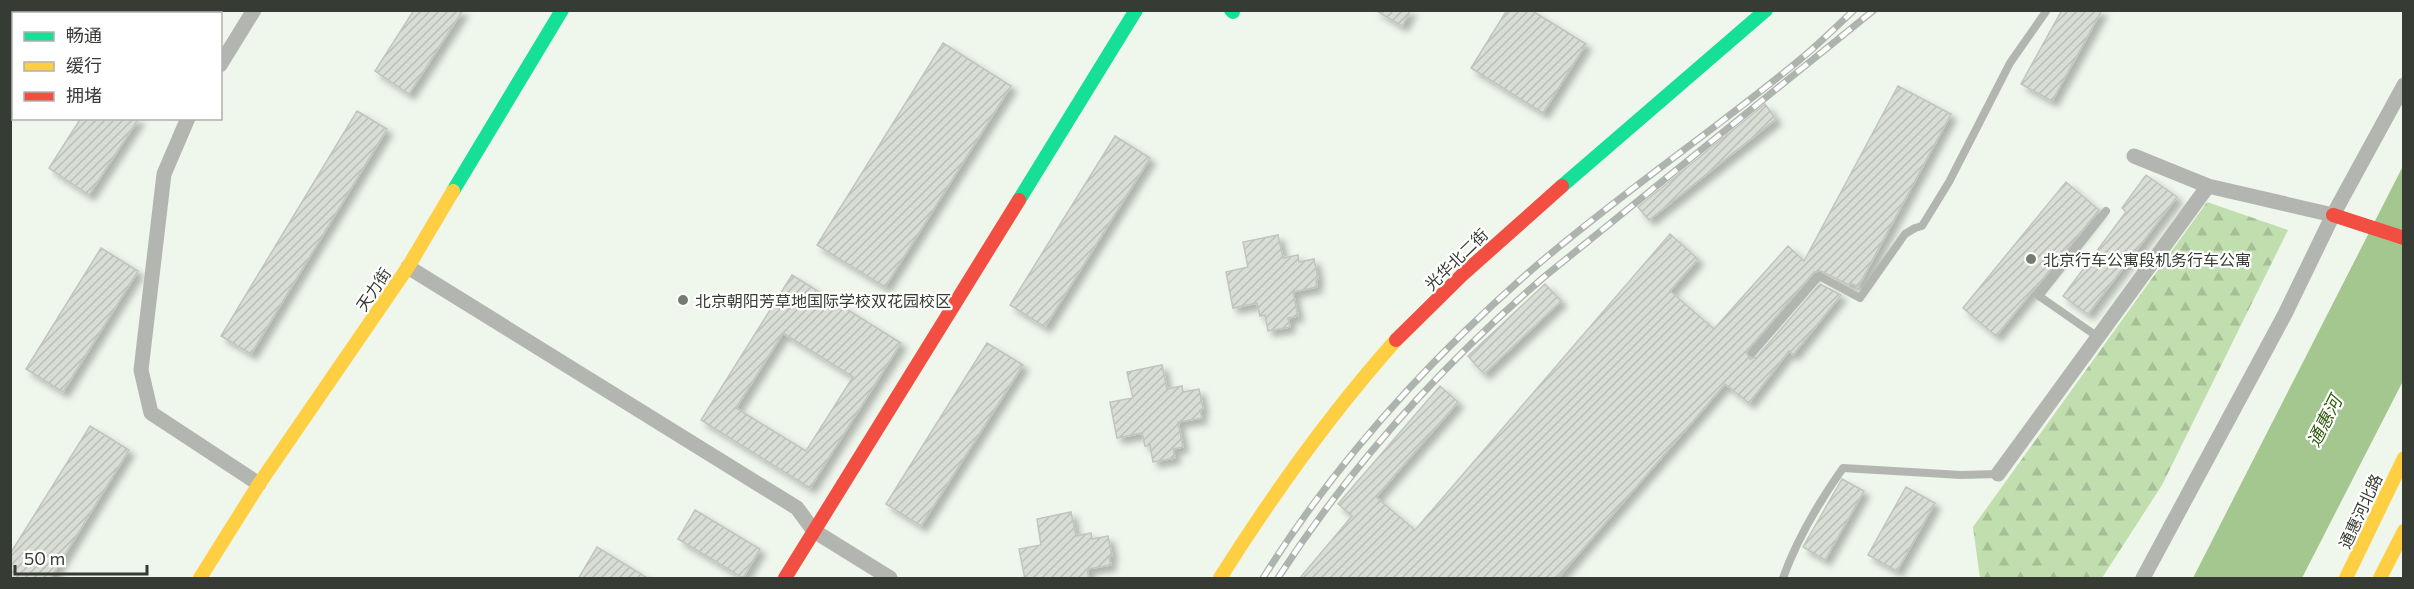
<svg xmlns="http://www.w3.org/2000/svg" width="2414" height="589" viewBox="0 0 2414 589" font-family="Commissioner,'Noto Sans SC',sans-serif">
<defs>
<pattern id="forest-firs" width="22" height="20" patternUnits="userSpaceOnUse" patternTransform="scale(1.5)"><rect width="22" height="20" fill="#c1deae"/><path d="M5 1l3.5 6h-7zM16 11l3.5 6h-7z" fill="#a6bf96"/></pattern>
<pattern id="building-hatch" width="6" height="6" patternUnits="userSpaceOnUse" patternTransform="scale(1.5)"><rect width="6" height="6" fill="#d9ded5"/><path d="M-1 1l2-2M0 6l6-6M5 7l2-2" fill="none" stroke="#bbbfb7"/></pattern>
<filter id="shadow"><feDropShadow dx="5.5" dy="5.5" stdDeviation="3" flood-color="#0004"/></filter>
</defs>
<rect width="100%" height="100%" fill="#eff6eb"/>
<path fill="url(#forest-firs)" d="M 2207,202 L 2288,230 L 2162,485 L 2102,578 L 1980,578 L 1973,527 Z"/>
<path fill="#a4c78f" d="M 2403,166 L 2403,381 L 2302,578 L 2193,578 Z"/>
<path fill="url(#building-hatch)" stroke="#c0c5bd" stroke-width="1.5" fill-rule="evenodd" filter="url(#shadow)" d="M 414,10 L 463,10 L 409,94 L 375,71 Z
M 1375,10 L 1411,10 L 1402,26 Z
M 1507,10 L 1531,10 L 1586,44 L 1543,113 L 1471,68 Z
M 2062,10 L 2102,10 L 2052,101 L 2021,84 Z
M 943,43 L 1011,86 L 885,287 L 817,245 Z
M 1898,86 L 1951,114 L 1858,287 L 1851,283 L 1849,285 L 1821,271 L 1814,272 L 1746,352 L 1750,359 L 1757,357 L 1820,284 L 1841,295 L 1793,355 L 1789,351 L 1749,403 L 1725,384 L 1557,579 L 1299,579 L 1352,516 L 1338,504 L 1440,386 L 1458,402 L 1376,497 L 1415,530 L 1670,234 L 1698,259 L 1670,291 L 1714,329 L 1788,246 L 1804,261 Z
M 1765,104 L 1776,119 L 1649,220 L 1638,207 Z
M 357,111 L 387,129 L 251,354 L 221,336 Z
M 81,118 L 139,118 L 89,195 L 49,168 Z
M 1115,136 L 1150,158 L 1045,327 L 1010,305 Z
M 2146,175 L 2177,197 L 2088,314 L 2063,296 L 2126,212 L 2122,208 Z
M 2066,182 L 2099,210 L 1996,336 L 1963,308 Z
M 1278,235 L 1283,258 L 1298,255 L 1299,262 L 1314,259 L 1318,279 L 1316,280 L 1317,287 L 1293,292 L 1298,316 L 1288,318 L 1290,327 L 1268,331 L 1265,315 L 1260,316 L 1257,303 L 1233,308 L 1226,272 L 1248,267 L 1243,242 Z
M 101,248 L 138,271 L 63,392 L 26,369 Z
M 792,275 L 901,343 L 810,488 L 701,420 ZM 783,333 L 853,377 L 806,451 L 736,408 Z
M 1545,284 L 1561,301 L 1484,374 L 1468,356 Z
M 987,343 L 1023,365 L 921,526 L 886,504 Z
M 1162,365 L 1167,389 L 1182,386 L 1183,392 L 1199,389 L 1203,409 L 1200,410 L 1202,418 L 1178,422 L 1183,447 L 1173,449 L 1175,458 L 1153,462 L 1150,445 L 1145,446 L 1142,433 L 1117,438 L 1110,402 L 1133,398 L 1127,372 Z
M 90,426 L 129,450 L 50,579 L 10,579 L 10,554 Z
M 1842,479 L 1864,491 L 1825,560 L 1803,547 Z
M 1906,487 L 1935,503 L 1897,571 L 1868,555 Z
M 695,510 L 760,549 L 743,578 L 678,539 Z
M 1071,512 L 1076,536 L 1091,533 L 1092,539 L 1108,536 L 1112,556 L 1109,557 L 1111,565 L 1087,569 L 1089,579 L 1025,579 L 1019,549 L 1041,545 L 1037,519 Z
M 597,547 L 649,579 L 578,579 Z"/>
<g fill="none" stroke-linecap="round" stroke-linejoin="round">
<path stroke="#b3b5b1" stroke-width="8" d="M 2098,337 L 2039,296 L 2106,211
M 1752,353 L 1819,276 L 1860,298 L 1905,234 L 1915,228 L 1922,226 L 1949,182 L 2010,63 L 2047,10
M 1783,578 C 1797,539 1819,502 1843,468 L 1961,475 L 1998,474"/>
<path stroke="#b3b5b1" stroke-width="15" d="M 220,65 L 254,10
M 188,118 L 164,174 L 141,370 L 151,413 L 259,484
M 2134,156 L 2208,186 L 2333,215
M 408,267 L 797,508 L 814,531 L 890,578
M 1998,474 L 2208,186
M 2143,578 L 2285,314 L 2333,215 L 2404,85"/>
<path stroke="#16e098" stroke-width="14" d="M 1231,10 L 1233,12
M 1562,186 L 1766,10
M 453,191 L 562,10
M 1019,200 L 1136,10"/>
<path stroke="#ffcf43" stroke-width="14" d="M 200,578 L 259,484 L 408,267 L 453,191
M 1220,578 C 1273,494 1330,414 1396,340
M 2346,578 L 2404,458
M 2380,578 L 2404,531"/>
<path stroke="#f24e42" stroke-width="14" d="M 2333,215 L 2404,238
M 1396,340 L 1462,275 L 1562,186
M 785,578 L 1019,200"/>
<defs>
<path id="rail" d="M 1263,578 C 1337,460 1431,357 1536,266 C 1620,194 1712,132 1797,62 C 1817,46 1835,28 1854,10
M 1278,578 C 1351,465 1442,365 1544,277 L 1874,10"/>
</defs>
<use href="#rail" stroke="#afb3ae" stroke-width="7"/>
<use href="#rail" stroke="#fff" stroke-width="4.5" stroke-dasharray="14" stroke-linecap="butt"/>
</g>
<g fill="#777c73" stroke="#fff" stroke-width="2">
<circle cx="2031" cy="259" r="6"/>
<circle cx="683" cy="300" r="6"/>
</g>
<g text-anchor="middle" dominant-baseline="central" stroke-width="4.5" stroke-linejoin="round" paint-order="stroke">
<g font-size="16" fill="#363b33" stroke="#fff">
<text transform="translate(1456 259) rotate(-44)">光华北二街</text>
<text transform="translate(373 289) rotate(-56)">天力街</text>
<text transform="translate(2360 511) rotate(-65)">通惠河北路</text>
</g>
<g font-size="16" fill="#363b33" stroke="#fff" text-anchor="start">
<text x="2043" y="259">北京行车公寓段机务行车公寓</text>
<text x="695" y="300">北京朝阳芳草地国际学校双花园校区</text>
</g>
<g font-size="18" font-style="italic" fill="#325d0c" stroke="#fff">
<text transform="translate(2324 421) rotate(-63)">通惠河</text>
</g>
</g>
<rect width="2414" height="589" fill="none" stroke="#363b33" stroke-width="24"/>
<rect x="12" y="12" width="210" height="108" fill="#ffffff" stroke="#afb1ad" stroke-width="1.5"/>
<rect x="24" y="32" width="30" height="9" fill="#16e098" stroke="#afb1ad" stroke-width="1.5"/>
<text x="66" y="42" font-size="18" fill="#363b33">畅通</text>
<rect x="24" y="62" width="30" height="9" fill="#ffcf43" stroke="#afb1ad" stroke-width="1.5"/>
<text x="66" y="72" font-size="18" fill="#363b33">缓行</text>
<rect x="24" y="92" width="30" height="9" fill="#f24e42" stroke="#afb1ad" stroke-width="1.5"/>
<text x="66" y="102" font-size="18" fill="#363b33">拥堵</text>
<path d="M15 565v9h132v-9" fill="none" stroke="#363b33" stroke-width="3"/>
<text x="24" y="565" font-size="18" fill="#363b33" stroke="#ffffff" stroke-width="4.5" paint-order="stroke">50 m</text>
</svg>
